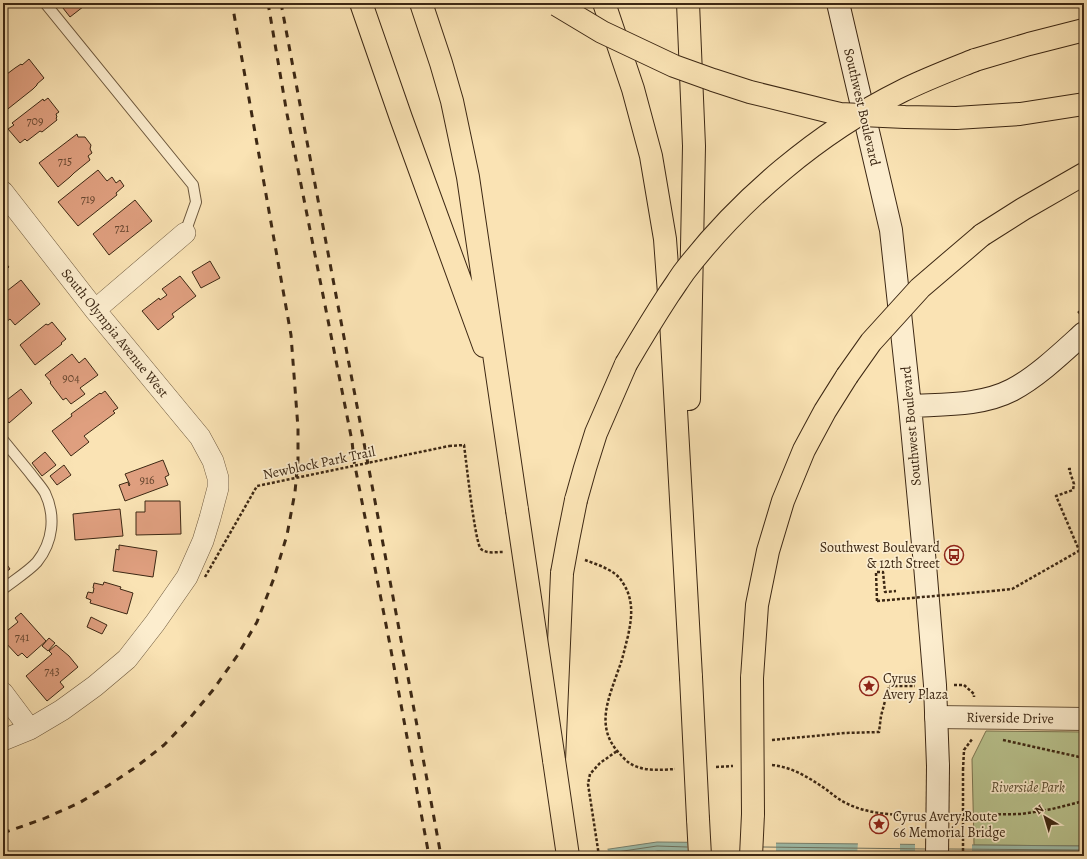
<svg xmlns="http://www.w3.org/2000/svg" width="1087" height="859" viewBox="0 0 1087 859" font-family="Alegreya,serif">
<rect width="100%" height="100%" fill="#fae3b4"/>
<filter id="stains"><feTurbulence type="fractalNoise" baseFrequency=".005" numOctaves="4"/><feColorMatrix values="0 0 0 0 .2 0 0 0 0 .09 0 0 0 0 .02 0 0 0 .5 -.17"/></filter>
<radialGradient id="worn" r=".72"><stop offset=".6" stop-color="#630" stop-opacity="0"/><stop offset="1" stop-color="#630" stop-opacity=".3"/></radialGradient>
<path fill="#bac590" stroke="#7c7652" d="M 986,731 L 1084,732 L 1084,846 L 974,845 L 972,759 Z"/>
<path fill="#9ebeac" stroke="#77826f" d="M 657,842 L 1084,846 L 1084,856 L 562,856 Z"/>
<path fill="#fae3b4" d="M 687,841 L 776,841 L 776,856 L 688,856 Z
M 858,842 L 900,843 L 900,856 L 857,856 Z
M 915,843 L 972,843 L 972,856 L 915,856 Z
M 607,847 L 609,856 L 560,856 L 562,854 Z"/>
<g fill="none" stroke-linecap="round" stroke-linejoin="round">
<path stroke="#6e7360" stroke-width="1" d="M 763,847 L 925,849
M 949,849 L 1084,850
M 763,852 L 925,854
M 949,854 L 1084,855
M 590,856 L 657,846 L 687,847
M 625,856 L 658,851 L 688,852"/>
</g>
<path fill="#df9f7f" stroke="#3d2814" d="M 59,3 L 88,3 L 70,17 Z
M 29,59 L 44,78 L 37,84 L 37,85 L 33,89 L 4,112 L 3,111 L 3,77 L 15,68 L 21,64 L 22,65 Z
M 48,98 L 59,112 L 56,114 L 57,117 L 56,118 L 57,120 L 42,132 L 40,131 L 27,141 L 25,139 L 20,143 L 8,129 L 14,125 L 12,123 L 43,99 L 44,101 Z
M 77,134 L 78,137 L 85,137 L 91,145 L 90,149 L 92,153 L 88,156 L 90,160 L 74,173 L 70,177 L 58,187 L 39,163 Z
M 98,170 L 107,181 L 112,177 L 116,183 L 120,180 L 124,186 L 116,193 L 117,195 L 78,226 L 58,202 Z
M 135,200 L 152,221 L 109,255 L 93,234 Z
M 3,260 L 9,267 L 4,271 L 6,274 L 3,276 Z
M 210,261 L 220,278 L 201,288 L 192,272 Z
M 180,276 L 196,296 L 172,314 L 174,317 L 158,330 L 142,311 L 159,298 L 160,300 L 167,295 L 162,289 Z
M 21,280 L 40,304 L 15,325 L 10,319 L 6,322 L 3,319 L 3,294 Z
M 52,322 L 66,339 L 61,343 L 62,344 L 35,365 L 20,345 L 46,324 L 48,325 Z
M 72,354 L 79,363 L 85,358 L 98,375 L 80,388 L 85,394 L 71,404 L 66,398 L 63,400 L 50,383 L 51,382 L 45,375 Z
M 21,389 L 32,403 L 9,423 L 3,415 L 3,403 Z
M 105,391 L 118,408 L 113,411 L 115,413 L 84,436 L 89,442 L 71,456 L 52,431 L 72,416 L 71,414 L 100,393 L 101,394 Z
M 45,452 L 56,465 L 42,476 L 32,463 Z
M 163,460 L 169,475 L 165,477 L 168,485 L 125,501 L 119,485 L 128,482 L 129,486 L 130,485 L 125,474 Z
M 64,465 L 71,475 L 57,485 L 50,476 Z
M 145,501 L 180,501 L 181,534 L 136,535 L 136,512 L 145,512 Z
M 120,509 L 123,536 L 75,540 L 73,514 Z
M 119,545 L 157,551 L 153,577 L 113,571 L 116,549 L 119,550 Z
M 3,559 L 10,569 L 3,574 Z
M 104,582 L 121,587 L 120,589 L 133,593 L 127,614 L 90,603 L 91,600 L 86,598 L 88,592 L 93,593 L 94,588 L 93,588 L 94,583 L 103,585 Z
M 21,613 L 46,641 L 27,658 L 22,653 L 18,656 L 3,640 L 3,634 L 18,622 L 15,618 Z
M 91,617 L 107,625 L 102,634 L 87,627 Z
M 49,638 L 55,643 L 48,651 L 42,646 Z
M 56,645 L 69,656 L 78,667 L 60,682 L 64,687 L 47,701 L 26,676 L 52,654 L 49,651 Z"/>
<g fill="none" stroke-linecap="round" stroke-linejoin="round">
<defs>
<path id="service" d="M 45,3 L 193,185 L 196,202 L 185,233
M 3,440 C 12,451 21,462 30,473 C 35,480 41,486 45,493 C 56,516 53,542 37,562 C 29,571 13,581 3,589"/>
<path id="minor" d="M 3,192 L 95,310 L 200,437 L 213,461 L 218,478 L 218,488 L 210,518 L 203,541 L 187,577 L 155,623 L 127,659 L 95,686 L 62,710 L 30,729 L 3,740
M 95,310 L 185,233
M 3,693 L 30,729"/>
<path id="tertiary" d="M 936,717 L 1084,719"/>
<path id="secondary" d="M 838,3 L 891,230 L 910,406 L 925,565 L 935,685 L 938,766
M 910,406 C 943,404 981,406 1012,390 C 1037,377 1063,352 1084,333"/>
<path id="motorway" d="M 361,3 L 401,118 L 484,346
M 421,3 L 441,63 L 452,101 L 468,177 L 517,510
M 604,3 L 633,89 L 651,156 L 665,239 L 671,321 L 691,677
M 688,3 L 694,146 L 689,399
M 975,60 L 1029,44 L 1084,30
M 956,118 L 1020,114 L 1084,104
M 982,235 L 1023,209 L 1084,174
M 576,500 L 585,468 L 596,433 L 626,364
M 562,573 L 554,760 L 568,856
M 752,678 L 757,605 L 768,551 L 783,501 L 804,450 L 825,411 L 847,376
M 698,819 L 700,856
M 751,856 L 753,814"/>
</defs>
<use href="#service" stroke="#6c573c" stroke-width="12"/>
<use href="#minor" stroke="#6c573c" stroke-width="22"/>
<use href="#tertiary" stroke="#6c573c" stroke-width="24"/>
<use href="#secondary" stroke="#3d2814" stroke-width="24"/>
<use href="#motorway" stroke="#3d2814" stroke-width="24"/>
<path stroke="#3d2814" stroke-width="2.5" stroke-dasharray="3 2" stroke-linecap="butt" d="M 1078,313 L 1084,308
M 449,446 L 464,445 C 466,459 475,544 481,549 C 487,554 496,552 503,552
M 1071,469 L 1069,469 L 1074,484 L 1073,490 L 1056,496 L 1079,550
M 585,560 C 598,565 616,570 623,583 C 634,600 632,617 628,636 C 625,647 623,658 619,668 C 609,698 594,727 620,754 C 622,756 625,760 628,762 C 641,772 660,770 675,769
M 992,591 L 1012,589 L 1084,548
M 877,601 L 876,572 L 883,572 L 885,592 L 896,591
M 954,685 L 964,685 L 974,694 L 974,697
M 772,740 L 845,733 L 879,732 L 881,716 L 889,686 L 915,686
M 1003,740 L 1084,758
M 772,765 C 793,767 811,779 827,790 C 832,794 837,798 842,801 C 865,814 891,815 917,815
M 716,767 L 733,766
M 963,770 L 964,750 L 973,738
M 958,815 L 1022,814 L 1052,809 L 1084,801
M 599,856 L 588,784 L 590,774 L 600,763 L 617,751"/>
<use href="#service" stroke="#fcedce" stroke-width="10"/>
<use href="#minor" stroke="#fcedce" stroke-width="21"/>
<use href="#tertiary" stroke="#fcedce" stroke-width="22"/>
<use href="#secondary" stroke="#fcedce" stroke-width="22"/>
<use href="#motorway" stroke="#fae3b4" stroke-width="22"/>
<path stroke="#3d2814" stroke-width="3" stroke-dasharray="7 7" stroke-linecap="butt" d="M 268,3 L 287,114 L 352,441 L 354,461 L 390,645 L 429,856
M 281,3 C 334,287 389,571 441,856
M 3,833 L 43,819 L 79,803 L 109,785 L 136,767 L 164,745 L 189,719 L 213,690 L 237,656 L 257,622 L 274,578 L 287,535 L 295,492 L 298,460 L 298,428 L 291,335 L 232,3"/>
<defs>
<path id="secondary-bridge" d="M 937,856 L 938,766"/>
<path id="motorway-bridge" d="M 557,5 L 602,32 L 674,66 L 713,80 L 750,92 L 827,111 L 840,114 L 905,117 L 956,118
M 626,364 C 640,340 654,317 669,294 C 674,287 679,279 684,272 C 740,199 819,132 902,91 C 926,79 950,70 975,60
M 847,376 L 871,342 L 920,288 L 982,235
M 517,510 L 554,760
M 562,573 L 568,540 L 576,500
M 691,677 L 698,819
M 752,678 L 753,814"/>
</defs>
<use href="#secondary-bridge" stroke="#3d2814" stroke-width="24" stroke-linecap="butt"/>
<use href="#motorway-bridge" stroke="#3d2814" stroke-width="24" stroke-linecap="butt"/>
<path stroke="#3d2814" stroke-width="2.5" stroke-dasharray="3 2" stroke-linecap="butt" d="M 205,577 L 257,486 L 449,446
M 877,601 L 992,591
M 963,856 L 963,770"/>
<use href="#secondary-bridge" stroke="#fcedce" stroke-width="22"/>
<use href="#motorway-bridge" stroke="#fae3b4" stroke-width="22"/>
</g>
<defs>
<symbol id="bus-ring" viewBox="-11 -11 22 22"><circle r="9.5" fill="#fcedce" stroke="#8f2418" stroke-width="1.5"/><path d="M-5-6H5V4H4V6H2V4H-2V6H-4V4H-5ZM-3.5-4V0h7V-4ZM-3.5 1.2v1.5H-2V1.2ZM2 1.2v1.5H3.5V1.2Z" fill="#8f2418"/></symbol>
<symbol id="sight-ring" viewBox="-11 -11 22 22"><circle r="9.5" fill="#fcedce" stroke="#8f2418" stroke-width="1.5"/><path d="M0-6L1.8-2.2L6-1.7L2.9 1.2L3.7 5.4L0 3.3L-3.7 5.4L-2.9 1.2L-6-1.7L-1.8-2.2Z" fill="#8f2418"/></symbol>
</defs>
<g fill-rule="evenodd">
<use href="#bus-ring" x="943" y="544" width="22" height="22"/>
<use href="#sight-ring" x="858" y="675" width="22" height="22"/>
<use href="#sight-ring" x="868" y="813" width="22" height="22"/>
</g>
<g text-anchor="middle" dominant-baseline="central" stroke-width="3.5" stroke-linejoin="round" paint-order="stroke">
<g font-size="12" fill="#66462f">
<text x="35" y="121">709</text>
<text x="65" y="161">715</text>
<text x="88" y="199">719</text>
<text x="122" y="228">721</text>
<text x="71" y="378">904</text>
<text x="147" y="480">916</text>
<text x="22" y="637">741</text>
<text x="52" y="671">743</text>
</g>
<g font-size="14" fill="#3d2814" stroke="#fcedce">
<text transform="translate(862 107) rotate(77)">Southwest Boulevard</text>
<text transform="translate(115 333) rotate(51)">South Olympia Avenue West</text>
<text transform="translate(911 426) rotate(-95)">Southwest Boulevard</text>
<text transform="translate(319 463) rotate(-12)">Newblock Park Trail</text>
<text transform="translate(1010 718) rotate(1)">Riverside Drive</text>
</g>
<g font-size="14" fill="#3d2814" stroke="#fcedce" text-anchor="start">
<text x="940" y="547" text-anchor="end">Southwest Boulevard<tspan x="940" dy="16">&amp; 12th Street</tspan></text>
<text x="883" y="678">Cyrus<tspan x="883" dy="16">Avery Plaza</tspan></text>
<text x="893" y="816">Cyrus Avery Route<tspan x="893" dy="16">66 Memorial Bridge</tspan></text>
</g>
<g font-size="14" font-style="italic" fill="#5c4f33" stroke="#fcedce">
<text x="1028" y="787">Riverside Park</text>
</g>
</g>
<rect width="1087" height="859" fill="none" stroke="#fae3b4" stroke-width="16"/>
<rect x="4" y="4" width="1079" height="851" fill="none" stroke="#3d2814" stroke-width="2"/>
<rect x="8" y="8" width="1071" height="843" fill="none" stroke="#3d2814"/>
<g transform="translate(1045 817) rotate(322)" stroke="#fcedce" stroke-width="3" paint-order="stroke">
<path d="M0-3L7 15L0 10L-7 15Z" fill="#3d2814"/>
<text y="-6" font-size="11" font-weight="bold" text-anchor="middle" fill="#3d2814">N</text>
</g>
<rect width="100%" height="100%" filter="url(#stains)"/>
<rect width="100%" height="100%" fill="url(#worn)"/>
</svg>
